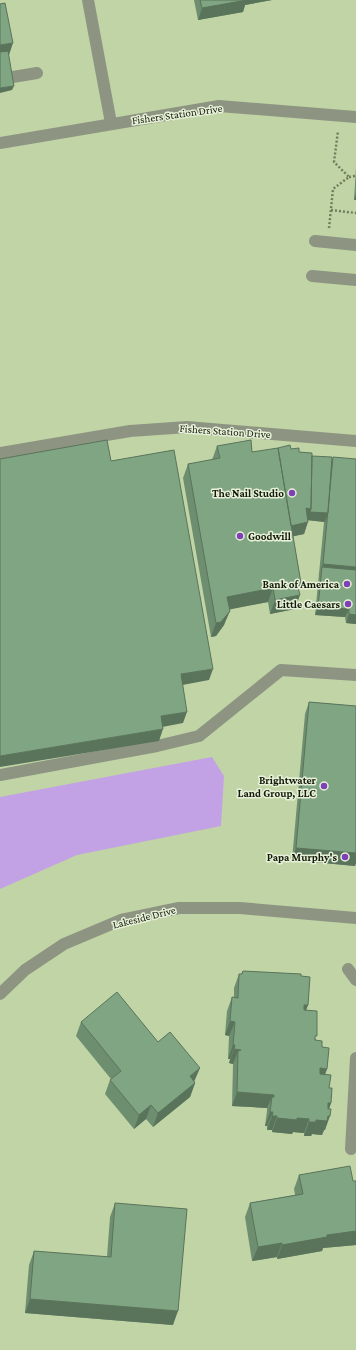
<svg xmlns="http://www.w3.org/2000/svg" width="356" height="1350" viewBox="0 0 356 1350" font-family="'Crimson Pro',serif">
<rect width="100%" height="100%" fill="#c1d4a5"/>
<path fill="#c2a2e5" d="M 212,757 L 224,776 L 221,826 L 77,855 L 0,889 L 0,797 Z"/>
<g fill="none" stroke-linecap="round" stroke-linejoin="round">
<path stroke="#717e5d" stroke-width="2.5" stroke-dasharray="2 2" stroke-linecap="butt" d="M 349,177 L 355,176
M 331,210 L 356,213
M 329,228 L 333,189 L 349,177 L 334,162 L 338,131"/>
<path stroke="#8d9582" stroke-width="12" d="M 88,0 L 111,123
M 0,79 L 37,73
M 0,143 L 219,106 L 356,117
M 315,241 L 356,245
M 312,276 L 356,280
M 0,453 L 130,431 L 187,427 L 356,441
M 0,775 L 157,746 L 199,736 L 281,670 L 356,675
M 348,969 L 356,980
M 0,994 L 25,970 L 64,944 L 121,920 L 179,908 L 240,908 L 356,918
M 351,1149 L 356,1058"/>
</g>
<path fill="#6e8e70" d="M 194,0 L 272,0 L 245,5 L 243,12 L 198,20 Z
M 356,167 L 356,200 L 354,200 Z
M 217,446 L 252,452 L 291,449 L 312,456 L 332,461 L 333,457 L 356,624 L 346,623 L 345,617 L 315,615 L 324,522 L 308,520 L 304,534 L 293,536 L 301,583 L 298,589 L 295,609 L 270,614 L 268,602 L 229,609 L 224,625 L 216,636 L 211,637 L 183,478 L 188,464 L 212,460 Z
M 309,702 L 356,706 L 356,863 L 355,866 L 292,860 L 305,714 Z
M 243,971 L 301,976 L 308,1005 L 306,1010 L 316,1040 L 322,1047 L 327,1069 L 325,1074 L 329,1088 L 331,1103 L 329,1109 L 325,1130 L 324,1130 L 322,1135 L 312,1134 L 311,1136 L 304,1136 L 304,1133 L 293,1132 L 292,1134 L 272,1132 L 272,1130 L 267,1130 L 267,1126 L 265,1126 L 267,1111 L 267,1108 L 232,1106 L 233,1064 L 229,1063 L 230,1059 L 228,1059 L 229,1036 L 225,1035 L 227,1011 L 232,997 L 234,998 L 234,988 L 239,974 L 241,974 Z
M 81,1022 L 158,1042 L 195,1083 L 190,1097 L 153,1127 L 146,1119 L 134,1129 L 105,1094 L 110,1080 L 111,1079 L 76,1036 Z
M 299,1175 L 353,1181 L 356,1181 L 356,1245 L 323,1248 L 322,1251 L 277,1259 L 277,1257 L 252,1261 L 245,1217 L 250,1203 L 295,1195 L 294,1189 Z
M 115,1203 L 173,1325 L 25,1313 L 29,1265 L 34,1251 L 107,1257 L 110,1217 Z"/>
<path fill="#5a745b" d="M 243,0 L 272,0 L 245,5 L 243,12 L 198,20 L 202,8 Z
M 13,43 L 9,55 L 0,56 L 0,45 Z
M 14,86 L 12,90 L 0,93 L 0,88 Z
M 356,193 L 356,200 L 354,200 Z
M 306,508 L 311,509 L 328,513 L 325,522 L 306,520 Z
M 308,522 L 304,534 L 286,538 L 290,526 Z
M 323,564 L 356,567 L 356,579 L 322,567 L 318,576 Z
M 297,583 L 301,583 L 296,596 L 300,595 L 295,609 L 270,614 L 275,600 Z
M 273,588 L 268,602 L 222,611 L 227,597 Z
M 318,607 L 349,609 L 345,617 L 315,615 Z
M 230,611 L 224,625 L 216,636 L 211,637 L 216,623 Z
M 349,614 L 356,615 L 356,624 L 346,623 Z
M 213,669 L 209,680 L 177,686 L 181,674 Z
M 187,712 L 183,723 L 157,728 L 161,716 Z
M 163,729 L 159,741 L 0,767 L 0,756 Z
M 296,848 L 356,853 L 356,863 L 355,866 L 292,860 Z
M 304,1005 L 308,1005 L 303,1019 Z
M 230,1021 L 235,1022 L 229,1036 L 225,1035 Z
M 233,1045 L 235,1045 L 230,1059 L 228,1059 Z
M 234,1049 L 241,1050 L 238,1051 L 233,1064 L 229,1063 Z
M 200,1068 L 194,1082 L 190,1076 Z
M 320,1068 L 327,1069 L 322,1083 L 315,1082 Z
M 195,1083 L 190,1097 L 153,1127 L 158,1113 Z
M 237,1092 L 274,1095 L 271,1103 L 272,1097 L 267,1108 L 232,1106 Z
M 328,1103 L 331,1103 L 326,1117 Z
M 151,1105 L 146,1119 L 134,1129 L 139,1115 Z
M 270,1112 L 273,1112 L 267,1126 L 265,1126 Z
M 272,1116 L 277,1116 L 272,1130 L 267,1130 Z
M 328,1116 L 330,1116 L 325,1130 L 324,1130 L 322,1135 L 312,1134 L 311,1136 L 304,1136 L 309,1122 L 316,1120 Z
M 277,1118 L 297,1118 L 309,1119 L 304,1133 L 293,1132 L 292,1134 L 272,1132 Z
M 356,1231 L 356,1245 L 323,1248 L 322,1251 L 277,1259 L 282,1245 L 327,1235 Z
M 282,1243 L 277,1257 L 252,1261 L 258,1247 Z
M 30,1299 L 178,1311 L 173,1325 L 25,1313 Z"/>
<path fill="#80a582" stroke="#5a745b" d="M 200,0 L 247,0 L 202,8 Z
M 5,3 L 13,43 L 0,45 L 0,4 Z
M 8,51 L 14,86 L 0,88 L 0,52 Z
M 107,440 L 111,461 L 174,450 L 213,669 L 181,674 L 187,712 L 161,716 L 163,729 L 0,756 L 0,459 Z
M 251,440 L 252,452 L 278,448 L 301,583 L 297,583 L 300,595 L 275,600 L 273,588 L 227,597 L 230,611 L 221,622 L 216,623 L 188,464 L 220,458 L 217,446 Z
M 290,445 L 291,449 L 299,448 L 299,452 L 312,453 L 311,509 L 306,508 L 308,522 L 291,526 L 278,448 Z
M 312,456 L 332,457 L 328,513 L 310,512 L 311,509 Z
M 333,457 L 356,459 L 356,567 L 323,564 Z
M 322,567 L 356,570 L 356,615 L 349,614 L 349,609 L 318,607 Z
M 309,702 L 356,706 L 356,853 L 296,848 Z
M 243,971 L 301,974 L 301,976 L 310,977 L 308,1005 L 304,1005 L 304,1010 L 317,1011 L 317,1036 L 315,1036 L 315,1040 L 322,1041 L 322,1047 L 329,1048 L 327,1069 L 320,1068 L 320,1074 L 331,1075 L 329,1088 L 332,1088 L 331,1103 L 328,1103 L 328,1109 L 331,1109 L 330,1116 L 328,1116 L 327,1121 L 316,1120 L 316,1122 L 309,1122 L 309,1119 L 297,1118 L 297,1120 L 277,1118 L 277,1116 L 272,1116 L 273,1112 L 270,1112 L 272,1097 L 274,1097 L 274,1095 L 237,1092 L 238,1051 L 241,1050 L 234,1049 L 235,1045 L 233,1045 L 235,1022 L 230,1021 L 232,997 L 238,998 L 239,974 L 242,974 Z
M 117,992 L 158,1042 L 170,1032 L 200,1068 L 190,1076 L 195,1083 L 158,1113 L 151,1105 L 139,1115 L 110,1080 L 121,1071 L 81,1022 Z
M 350,1166 L 353,1181 L 356,1181 L 356,1231 L 327,1235 L 327,1237 L 282,1245 L 282,1243 L 258,1247 L 250,1203 L 303,1194 L 299,1175 Z
M 115,1203 L 187,1209 L 178,1311 L 30,1299 L 34,1251 L 111,1257 Z"/>
<g fill="#7f40b5" stroke="#e7f1d9" stroke-width="1.5">
<circle cx="292" cy="493" r="4"/>
<circle cx="240" cy="536" r="4"/>
<circle cx="347" cy="584" r="4"/>
<circle cx="348" cy="604" r="4"/>
<circle cx="324" cy="786" r="4"/>
<circle cx="345" cy="857" r="4"/>
</g>
<g text-anchor="middle" dominant-baseline="central" stroke-width="3" stroke-linejoin="round" paint-order="stroke">
<g font-size="11" fill="#141a09" stroke="#e7f1d9">
<text transform="translate(177 114) rotate(-8)">Fishers Station Drive</text>
<text transform="translate(225 431) rotate(4)">Fishers Station Drive</text>
<text transform="translate(144 917) rotate(-14)">Lakeside Drive</text>
</g>
<g font-size="11" font-weight="bold" fill="#141a09" stroke="#e7f1d9" text-anchor="end">
<text x="284" y="493">The Nail Studio</text>
<text x="248" y="536" text-anchor="start">Goodwill</text>
<text x="339" y="584">Bank of America</text>
<text x="340" y="604">Little Caesars</text>
<text x="316" y="780">Brightwater<tspan x="316" dy="13">Land Group, LLC</tspan></text>
<text x="337" y="857">Papa Murphy's</text>
</g>
</g>
</svg>
